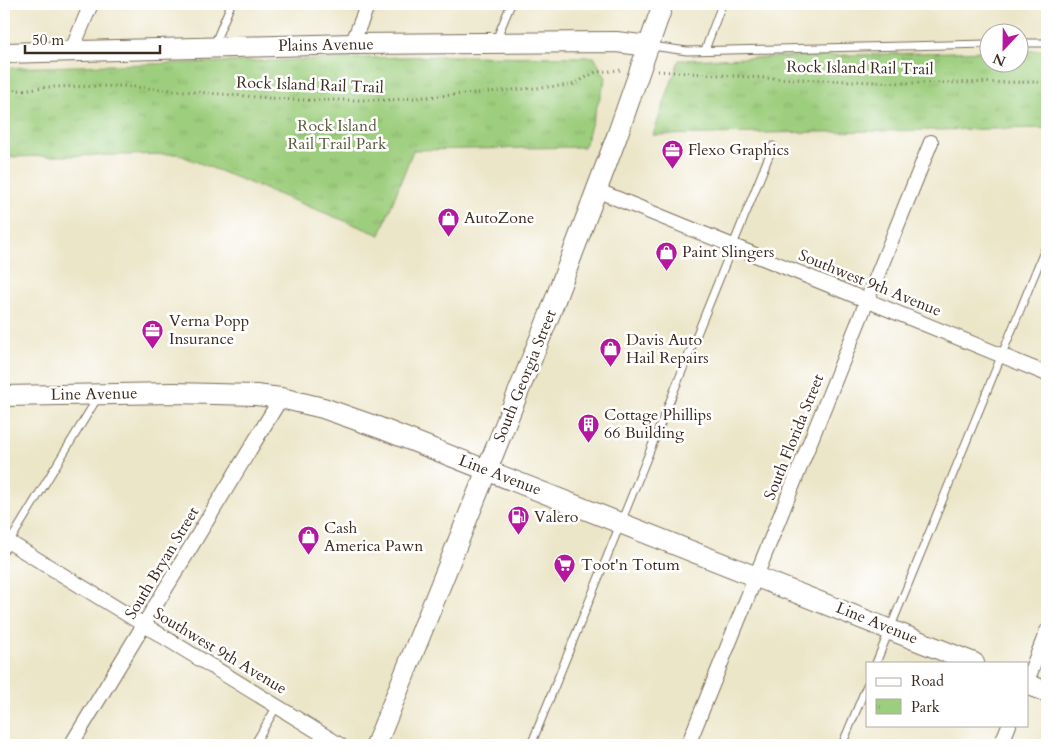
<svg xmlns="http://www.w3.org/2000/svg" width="1051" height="749" viewBox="0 0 1051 749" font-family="Cardo,serif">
<defs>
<pattern id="park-tufts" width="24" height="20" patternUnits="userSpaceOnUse" patternTransform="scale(1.25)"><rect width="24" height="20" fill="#9dce7d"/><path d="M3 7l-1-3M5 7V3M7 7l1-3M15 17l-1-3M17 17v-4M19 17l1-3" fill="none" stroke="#88b16c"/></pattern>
</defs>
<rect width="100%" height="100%" fill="#fff"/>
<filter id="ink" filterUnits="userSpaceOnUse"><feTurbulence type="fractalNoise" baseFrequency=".02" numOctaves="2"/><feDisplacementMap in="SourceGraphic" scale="10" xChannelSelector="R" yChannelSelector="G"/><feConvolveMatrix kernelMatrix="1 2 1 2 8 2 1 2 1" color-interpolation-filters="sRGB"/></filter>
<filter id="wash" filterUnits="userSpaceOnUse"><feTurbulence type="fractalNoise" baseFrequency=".0096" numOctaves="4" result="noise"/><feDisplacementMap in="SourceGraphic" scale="20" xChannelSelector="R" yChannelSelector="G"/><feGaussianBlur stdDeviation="1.12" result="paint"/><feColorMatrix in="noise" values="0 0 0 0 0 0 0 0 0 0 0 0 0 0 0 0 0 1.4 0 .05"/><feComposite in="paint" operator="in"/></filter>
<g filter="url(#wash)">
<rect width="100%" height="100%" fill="#ece6c9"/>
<path fill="url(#park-tufts)" stroke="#6c7c4e" d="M 1047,50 L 1047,128 L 653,135 L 679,60 L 988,51 L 988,62 L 1018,62 L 1019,51 Z
M 442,56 L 594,57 L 606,78 L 584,147 L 413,150 L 380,235 L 177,154 L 4,157 L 4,68 Z"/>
</g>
<g filter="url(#ink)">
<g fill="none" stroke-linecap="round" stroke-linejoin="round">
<defs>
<path id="lane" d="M 496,40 L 511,4
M 1018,43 L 1047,43
M 214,45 L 231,4
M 652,46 L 687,51 L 988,44
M 705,50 L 722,4
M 4,551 L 98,397
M 876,663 L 1047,244
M 254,745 L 277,706
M 531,745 L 773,146
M 842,745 L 867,685"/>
<path id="street" d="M 352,44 L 368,4
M 71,52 L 91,4
M 596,190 L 1047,374
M 4,539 L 340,745
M 1027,681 L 1047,631
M 71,745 L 281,398
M 688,745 L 931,142
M 1001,745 L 1009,725"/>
<path id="secondary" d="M 4,53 L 352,44 L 616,42 L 649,46
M 4,396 L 173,393 L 256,395 L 281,398 L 323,408 L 380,428 L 974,663
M 1027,684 L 1047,692
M 376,745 L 549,316 L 617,136 L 663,4"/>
</defs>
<use href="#lane" stroke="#796c5a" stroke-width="9"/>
<use href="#street" stroke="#796c5a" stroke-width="16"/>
<use href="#secondary" stroke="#796c5a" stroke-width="22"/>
<path stroke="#796c5a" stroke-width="3" stroke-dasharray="1 4" stroke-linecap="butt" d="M 658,71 L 765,78 L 906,83 L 1047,82
M 4,92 L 46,87 L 122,86 L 294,100 L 391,100 L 572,85 L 596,72 L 622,70"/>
<use href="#lane" stroke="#fff" stroke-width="7"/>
<use href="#street" stroke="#fff" stroke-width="14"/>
<use href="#secondary" stroke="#fff" stroke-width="20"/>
</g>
</g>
<defs>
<symbol id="office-pin" viewBox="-11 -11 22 30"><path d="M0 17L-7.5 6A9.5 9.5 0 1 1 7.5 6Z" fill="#b5179e" stroke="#fff"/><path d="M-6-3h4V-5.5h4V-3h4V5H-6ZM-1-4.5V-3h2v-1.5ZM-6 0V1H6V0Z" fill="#fff"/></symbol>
<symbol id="shop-pin" viewBox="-11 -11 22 30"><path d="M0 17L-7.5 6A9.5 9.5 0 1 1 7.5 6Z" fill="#b5179e" stroke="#fff"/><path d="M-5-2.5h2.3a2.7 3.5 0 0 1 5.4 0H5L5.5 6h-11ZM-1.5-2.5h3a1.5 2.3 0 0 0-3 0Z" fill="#fff"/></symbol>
<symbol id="building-pin" viewBox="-11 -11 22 30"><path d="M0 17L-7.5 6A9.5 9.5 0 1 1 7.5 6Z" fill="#b5179e" stroke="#fff"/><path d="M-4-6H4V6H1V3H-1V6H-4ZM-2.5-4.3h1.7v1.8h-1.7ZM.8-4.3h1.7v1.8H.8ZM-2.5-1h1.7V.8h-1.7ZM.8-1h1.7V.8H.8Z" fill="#fff"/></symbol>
<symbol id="fuel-pin" viewBox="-11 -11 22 30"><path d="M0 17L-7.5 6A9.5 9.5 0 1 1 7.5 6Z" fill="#b5179e" stroke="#fff"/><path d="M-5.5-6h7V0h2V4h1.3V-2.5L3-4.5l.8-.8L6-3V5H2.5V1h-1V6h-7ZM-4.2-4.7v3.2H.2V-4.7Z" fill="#fff"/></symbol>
<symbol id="supermarket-pin" viewBox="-11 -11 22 30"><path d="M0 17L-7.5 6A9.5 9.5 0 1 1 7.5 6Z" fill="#b5179e" stroke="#fff"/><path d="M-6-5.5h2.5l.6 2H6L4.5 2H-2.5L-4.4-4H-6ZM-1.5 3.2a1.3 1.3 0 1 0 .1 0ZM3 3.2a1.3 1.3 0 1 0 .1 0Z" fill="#fff"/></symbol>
</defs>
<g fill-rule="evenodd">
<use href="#office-pin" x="660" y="138" width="25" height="34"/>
<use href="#shop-pin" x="436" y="206" width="25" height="34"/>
<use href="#shop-pin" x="654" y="240" width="25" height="34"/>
<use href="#office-pin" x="140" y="318" width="25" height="34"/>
<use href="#shop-pin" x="598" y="336" width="25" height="34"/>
<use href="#building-pin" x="576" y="412" width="25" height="34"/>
<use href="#fuel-pin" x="506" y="504" width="25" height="34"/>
<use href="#shop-pin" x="296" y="524" width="25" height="34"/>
<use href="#supermarket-pin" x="552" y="552" width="25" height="34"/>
</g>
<g text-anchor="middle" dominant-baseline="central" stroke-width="5" stroke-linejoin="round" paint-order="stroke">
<g font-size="16" fill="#3b2a1e" stroke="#fff">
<text transform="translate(326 45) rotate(-1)">Plains Avenue</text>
<text transform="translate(860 68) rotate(1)">Rock Island Rail Trail</text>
<text transform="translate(310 85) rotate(2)">Rock Island Rail Trail</text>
<text transform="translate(870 283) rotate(22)">Southwest 9th Avenue</text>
<text transform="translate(525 376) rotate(-68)">South Georgia Street</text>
<text transform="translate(94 394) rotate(-1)">Line Avenue</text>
<text transform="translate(794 437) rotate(-68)">South Florida Street</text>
<text transform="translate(500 475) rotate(21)">Line Avenue</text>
<text transform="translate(162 563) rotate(-59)">South Bryan Street</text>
<text transform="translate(877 623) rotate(22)">Line Avenue</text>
<text transform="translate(220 651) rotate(31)">Southwest 9th Avenue</text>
</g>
<g font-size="16" fill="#585b3a" stroke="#fff">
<text x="337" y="126">Rock Island<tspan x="337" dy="18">Rail Trail Park</tspan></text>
</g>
<g font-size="16" fill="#3b2a1e" stroke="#fff" text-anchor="start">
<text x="688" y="150">Flexo Graphics</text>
<text x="464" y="218">AutoZone</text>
<text x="682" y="252">Paint Slingers</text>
<text x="169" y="321">Verna Popp<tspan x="169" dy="18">Insurance</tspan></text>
<text x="626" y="340">Davis Auto<tspan x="626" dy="18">Hail Repairs</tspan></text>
<text x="604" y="415">Cottage Phillips<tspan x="604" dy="18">66 Building</tspan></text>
<text x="534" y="517">Valero</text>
<text x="324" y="528">Cash<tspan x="324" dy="18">America Pawn</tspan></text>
<text x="581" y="565">Toot'n Totum</text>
</g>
</g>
<rect width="1051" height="749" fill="none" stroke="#fff" stroke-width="20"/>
<rect x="866" y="662" width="162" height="65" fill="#ffffff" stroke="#b1aaa5"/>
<rect x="876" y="678" width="25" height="8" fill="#ffffff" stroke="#b1aaa5"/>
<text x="911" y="686" font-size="15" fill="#3b2a1e">Road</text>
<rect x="876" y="699" width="25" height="15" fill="url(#park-tufts)" stroke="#b1aaa5"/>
<text x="911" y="712" font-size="15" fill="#3b2a1e">Park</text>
<g transform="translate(1004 48) rotate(202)"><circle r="24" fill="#ffffff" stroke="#b1aaa5"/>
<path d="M0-4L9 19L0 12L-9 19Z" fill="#b5179e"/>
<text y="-8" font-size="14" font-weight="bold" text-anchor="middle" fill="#3b2a1e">N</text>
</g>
<path d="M25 45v8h135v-8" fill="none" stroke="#3b2a1e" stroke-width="2.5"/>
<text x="32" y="45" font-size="15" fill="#3b2a1e" stroke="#ffffff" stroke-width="4" paint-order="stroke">50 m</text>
</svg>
